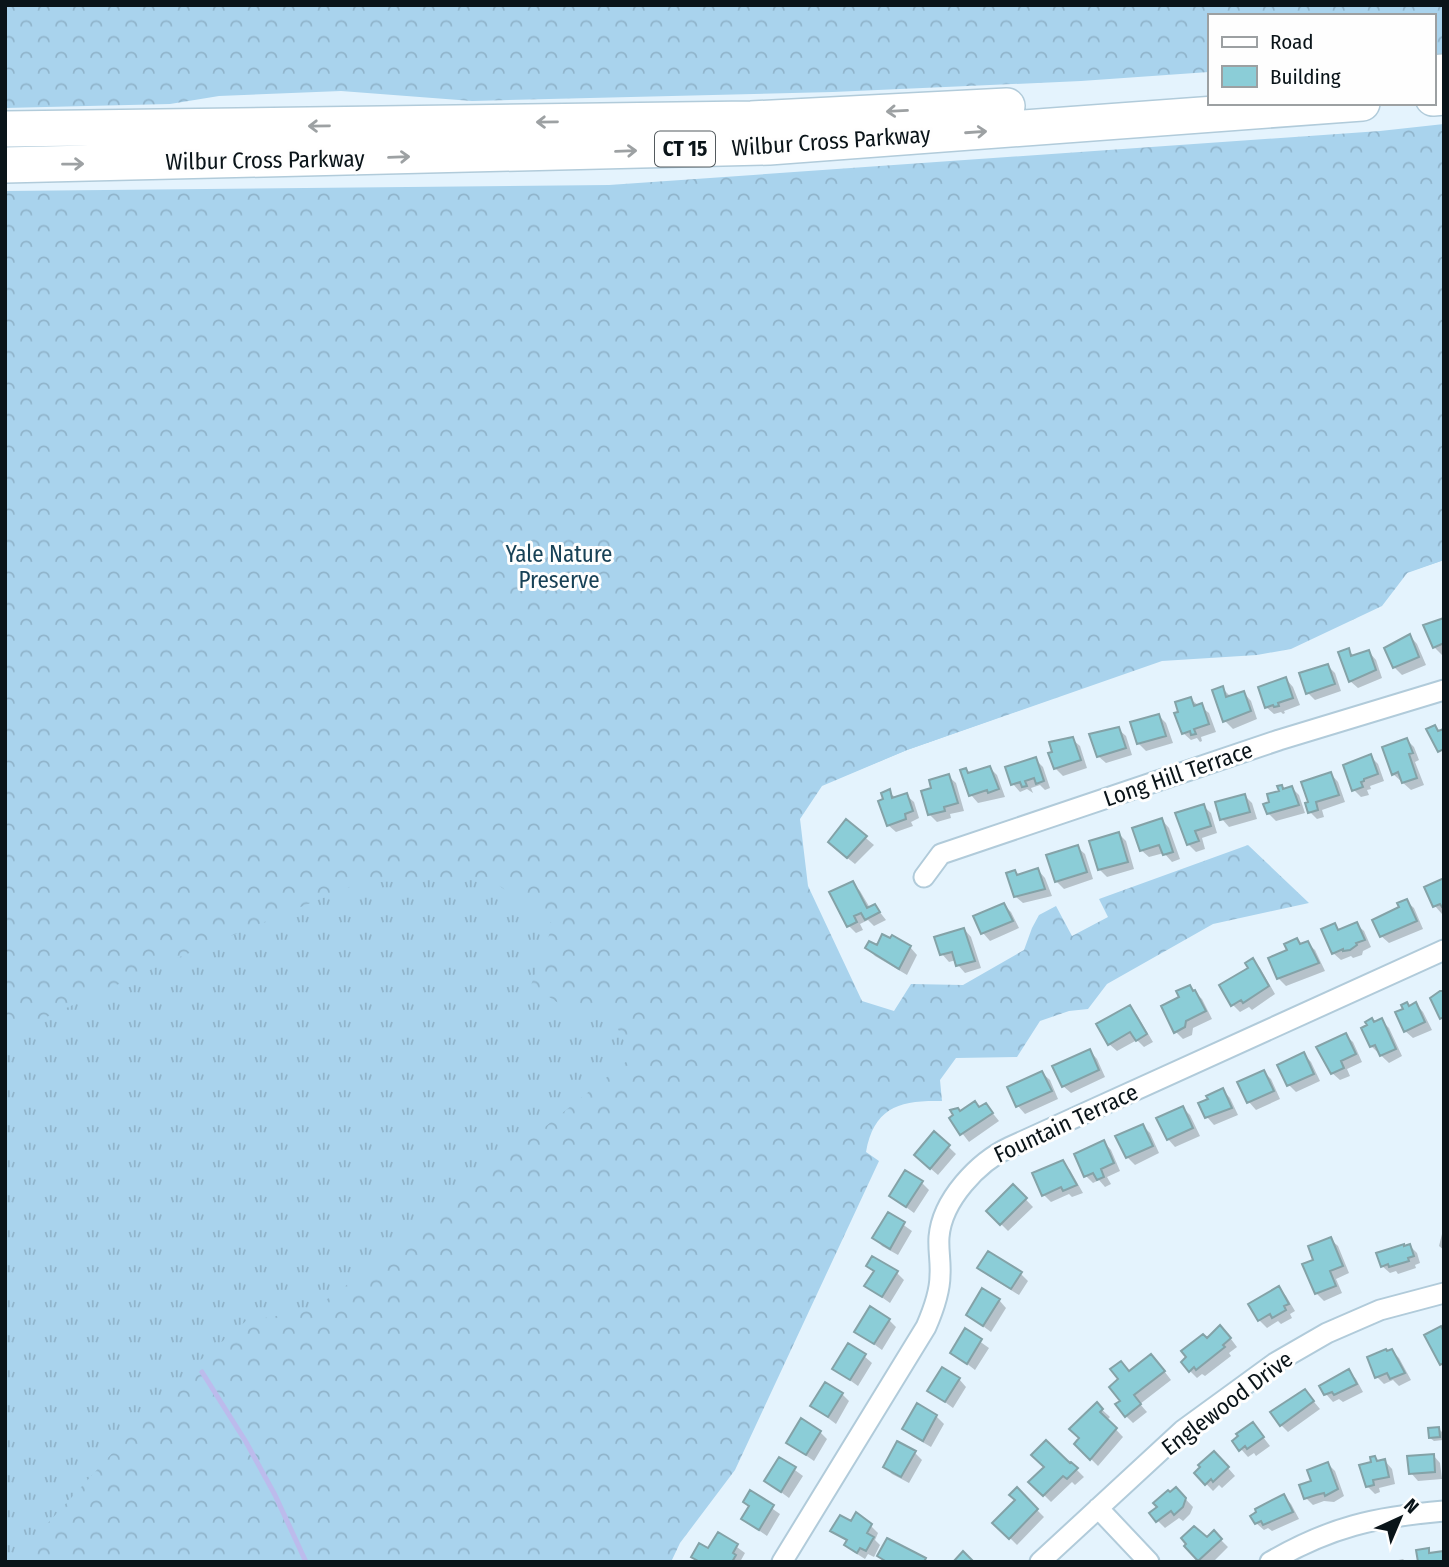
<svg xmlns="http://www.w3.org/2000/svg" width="1449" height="1567" viewBox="0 0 1449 1567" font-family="'Fira Sans Condensed',sans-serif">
<defs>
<pattern id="grass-tufts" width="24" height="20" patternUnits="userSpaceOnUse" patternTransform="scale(1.75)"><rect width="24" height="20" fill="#a9d3ed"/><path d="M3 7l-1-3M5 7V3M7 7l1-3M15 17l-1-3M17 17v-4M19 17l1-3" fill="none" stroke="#90b4cb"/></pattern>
<pattern id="forest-crowns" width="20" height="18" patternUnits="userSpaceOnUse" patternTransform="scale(1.75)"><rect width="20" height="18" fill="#a9d3ed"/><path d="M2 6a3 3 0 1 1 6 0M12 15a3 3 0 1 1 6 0" fill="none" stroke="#90b4cb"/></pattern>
</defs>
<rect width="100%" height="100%" fill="#e4f3fd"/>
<path fill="url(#grass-tufts)" d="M 5,255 L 1444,560 L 907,750 L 771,806 L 658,1562 L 5,1562 Z"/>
<path fill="url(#forest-crowns)" d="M 5,5 L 1444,5 L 1444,57 L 1433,58 L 1433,16 L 1209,16 L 1209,72 L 1081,81 L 833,92 L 472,101 L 341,91 L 219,96 L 170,104 L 5,108 Z
M 1444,124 L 1444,560 L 1408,572 L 1382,606 L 1291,649 L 1257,655 L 1162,661 L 907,750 L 822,786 L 800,819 L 808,886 L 862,1001 L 894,1011 L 911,984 L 963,985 L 1024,950 L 1032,928 L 1039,915 L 1056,906 L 1072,936 L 1108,917 L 1099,899 L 1248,845 L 1309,903 L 1213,924 L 1107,984 L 1088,1009 L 1069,1011 L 1040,1021 L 1017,1057 L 956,1058 L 940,1080 L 942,1101 C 900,1100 874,1107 866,1152 L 879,1161 L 735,1470 L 680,1543 L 671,1562 L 12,1562 L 188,1371 L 246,1321 L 312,1310 L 355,1279 L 632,1057 L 607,1007 L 575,1014 L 531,985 L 553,924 L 487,877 L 359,883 L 165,963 L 5,1036 L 5,191 L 609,185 L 1380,131 Z"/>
<path fill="#0003" d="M 1444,620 L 1444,654 L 1442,655 L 1434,647 Z
M 1410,636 L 1417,644 L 1426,665 L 1402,675 L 1394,667 Z
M 1348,650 L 1355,657 L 1369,652 L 1376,660 L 1382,678 L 1358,688 L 1350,681 Z
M 1328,666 L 1335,673 L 1341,691 L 1315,700 L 1308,693 Z
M 1286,679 L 1293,687 L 1300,705 L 1284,711 L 1285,713 L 1283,714 L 1281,712 L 1274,714 L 1266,707 Z
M 1222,688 L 1230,696 L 1244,693 L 1251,701 L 1257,719 L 1233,729 L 1225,721 Z
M 1190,699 L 1209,713 L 1216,732 L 1201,737 L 1202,741 L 1200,742 L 1197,738 L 1191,740 L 1183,733 Z
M 1159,716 L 1166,723 L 1173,743 L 1146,751 L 1138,743 Z
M 1118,729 L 1126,736 L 1132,755 L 1106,763 L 1098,756 Z
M 1072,739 L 1080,746 L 1087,768 L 1063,776 L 1055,768 Z
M 1407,740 L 1414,747 L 1419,760 L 1415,762 L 1424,785 L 1411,790 L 1393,774 Z
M 1370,756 L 1378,764 L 1384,781 L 1370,786 L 1371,789 L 1367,790 L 1369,795 L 1361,797 L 1354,790 Z
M 1035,759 L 1043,767 L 1050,788 L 1045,790 L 1040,785 L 1031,788 L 1033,793 L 1027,789 L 1020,792 L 1013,784 Z
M 990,768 L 997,775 L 1005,797 L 978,803 L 971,795 L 966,770 L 971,774 Z
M 1331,774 L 1338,782 L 1345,802 L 1322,810 L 1324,817 L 1317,819 L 1310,812 Z
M 948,776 L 956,783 L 964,811 L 950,814 L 951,818 L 937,822 L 930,815 L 933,789 Z
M 1281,787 L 1285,790 L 1292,788 L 1299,795 L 1305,813 L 1276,821 L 1268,813 L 1271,803 L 1281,792 Z
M 889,792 L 896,798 L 906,795 L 914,802 L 919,818 L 911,822 L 913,826 L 896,832 L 888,825 L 885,800 Z
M 1245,796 L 1252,803 L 1257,819 L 1229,827 L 1222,819 Z
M 1203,806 L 1211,813 L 1217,833 L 1202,838 L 1205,849 L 1196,852 L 1188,844 Z
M 1162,820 L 1169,828 L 1180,859 L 1172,862 L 1164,853 L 1149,857 L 1141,850 Z
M 847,822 L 874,845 L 855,864 L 837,850 Z
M 1119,834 L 1126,841 L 1134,869 L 1107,877 L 1099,869 Z
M 1077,847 L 1085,854 L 1093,879 L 1064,889 L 1056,881 Z
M 1038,870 L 1045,878 L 1052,896 L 1023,903 L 1015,896 L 1014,872 L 1019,876 Z
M 1444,880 L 1444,913 L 1442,914 L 1435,906 L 1426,888 Z
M 853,883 L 860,891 L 870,908 L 875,906 L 886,920 L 874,926 L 868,920 L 860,924 L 863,930 L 856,933 L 849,926 Z
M 1406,901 L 1414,908 L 1423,929 L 1389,943 L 1381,936 Z
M 1004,905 L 1011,912 L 1019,928 L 990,941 L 983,933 L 976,917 Z
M 1356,924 L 1364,931 L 1371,947 L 1363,951 L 1362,955 L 1353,958 L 1351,956 L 1341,960 L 1333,953 L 1334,925 L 1340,931 Z
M 964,929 L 971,937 L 981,968 L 965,973 L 958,965 L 956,960 L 949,962 L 942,954 Z
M 1297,940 L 1302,945 L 1307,943 L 1315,950 L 1325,971 L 1286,986 L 1278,978 L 1289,951 Z
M 910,947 L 917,955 L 907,975 L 875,956 L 867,948 Z
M 1253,961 L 1260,968 L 1275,994 L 1252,1010 L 1249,1007 L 1240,1012 L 1233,1005 Z
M 1189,987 L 1202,999 L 1212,1019 L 1193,1028 L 1192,1035 L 1183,1039 L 1176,1032 L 1182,998 Z
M 1416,1004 L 1423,1012 L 1432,1030 L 1413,1038 L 1405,1031 L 1405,1010 Z
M 1130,1007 L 1137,1015 L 1153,1042 L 1144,1047 L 1137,1040 L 1117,1051 L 1109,1044 Z
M 1382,1021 L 1389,1028 L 1402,1056 L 1389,1063 L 1371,1046 L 1375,1023 Z
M 1345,1035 L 1353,1042 L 1362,1062 L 1347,1069 L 1350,1076 L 1340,1080 L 1332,1073 Z
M 1090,1051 L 1097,1059 L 1105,1077 L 1071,1093 L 1063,1086 Z
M 1304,1054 L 1311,1062 L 1320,1081 L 1296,1092 L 1289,1085 Z
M 1264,1072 L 1271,1079 L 1280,1099 L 1256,1110 L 1249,1102 Z
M 1042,1073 L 1050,1080 L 1058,1099 L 1025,1114 L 1018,1106 Z
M 1223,1090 L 1230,1098 L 1238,1115 L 1214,1125 L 1207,1117 Z
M 975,1103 L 981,1109 L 986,1105 L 999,1121 L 969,1142 L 951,1119 Z
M 1183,1108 L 1190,1115 L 1200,1136 L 1175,1147 L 1168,1139 Z
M 1143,1126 L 1150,1133 L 1159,1153 L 1135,1165 L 1127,1157 Z
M 934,1133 L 956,1154 L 938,1175 L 923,1162 Z
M 1104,1142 L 1111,1150 L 1120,1171 L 1107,1177 L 1111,1184 L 1105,1187 L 1099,1180 L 1093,1183 L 1086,1176 Z
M 1063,1162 L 1070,1170 L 1083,1193 L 1072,1197 L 1069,1194 L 1051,1202 L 1044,1195 Z
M 921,1182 L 929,1190 L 914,1213 L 891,1196 Z
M 1013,1186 L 1033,1207 L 1008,1231 L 988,1211 Z
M 888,1214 L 912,1231 L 898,1255 L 882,1246 L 875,1238 Z
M 1442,1234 L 1444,1234 L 1444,1250 L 1439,1246 Z
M 1330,1239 L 1338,1246 L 1349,1273 L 1336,1279 L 1342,1293 L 1324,1301 L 1316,1293 L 1316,1261 Z
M 1410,1246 L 1417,1253 L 1420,1263 L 1415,1265 L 1416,1268 L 1398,1274 L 1396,1271 L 1390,1273 L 1382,1266 Z
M 868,1266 L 897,1273 L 904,1280 L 890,1303 L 866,1286 L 875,1272 Z
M 979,1268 L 1021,1274 L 1028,1281 L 1019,1295 L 987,1275 Z
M 1279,1288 L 1286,1296 L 1295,1311 L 1290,1314 L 1292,1318 L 1281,1324 L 1278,1321 L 1267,1328 L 1259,1320 Z
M 999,1300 L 1006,1308 L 991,1332 L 968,1315 Z
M 889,1320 L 896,1327 L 882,1350 L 856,1331 Z
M 965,1331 L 989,1348 L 975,1370 L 952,1352 Z
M 1228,1335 L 1237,1347 L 1229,1353 L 1231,1356 L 1205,1376 L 1202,1374 L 1197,1378 L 1190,1371 Z
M 1392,1351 L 1399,1358 L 1411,1380 L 1399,1386 L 1393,1380 L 1384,1384 L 1377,1377 Z
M 864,1356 L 872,1363 L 858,1386 L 834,1369 Z
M 1158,1363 L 1171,1380 L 1140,1404 L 1147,1412 L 1133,1423 L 1126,1416 L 1122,1401 L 1129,1373 Z
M 1349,1371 L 1356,1379 L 1363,1392 L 1343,1402 L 1339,1399 L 1333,1402 L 1326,1394 Z
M 959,1379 L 966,1387 L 953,1408 L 930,1391 Z
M 1305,1391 L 1320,1409 L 1288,1432 L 1281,1425 Z
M 842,1394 L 849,1401 L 836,1424 L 812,1406 Z
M 918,1405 L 936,1416 L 944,1424 L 931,1447 L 912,1436 L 905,1428 Z
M 1097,1405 L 1110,1417 L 1107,1420 L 1123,1437 L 1098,1466 L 1076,1444 Z
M 1253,1424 L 1270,1446 L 1256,1456 L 1254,1453 L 1248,1457 L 1234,1441 Z
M 1439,1429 L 1442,1432 L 1443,1440 L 1434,1441 L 1430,1438 Z
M 820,1432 L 827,1439 L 814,1461 L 788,1443 Z
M 914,1452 L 922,1460 L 909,1483 L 892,1474 L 885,1467 Z
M 1433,1455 L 1440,1463 L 1442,1479 L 1418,1481 L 1411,1473 Z
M 1375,1458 L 1379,1462 L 1385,1461 L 1392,1469 L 1395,1484 L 1379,1488 L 1380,1492 L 1375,1494 L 1367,1486 Z
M 780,1459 L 803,1476 L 789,1498 L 766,1481 Z
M 1222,1461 L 1235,1476 L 1222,1488 L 1219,1485 L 1213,1491 L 1196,1473 Z
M 1071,1464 L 1084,1477 L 1075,1485 L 1072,1482 L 1051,1502 L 1031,1482 Z
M 1328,1464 L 1335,1471 L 1344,1496 L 1334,1502 L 1324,1501 L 1313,1505 L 1306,1498 L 1313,1482 Z
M 1176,1489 L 1193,1507 L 1190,1514 L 1183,1521 L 1179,1518 L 1165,1528 L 1151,1514 Z
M 1017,1490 L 1044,1517 L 1017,1545 L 995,1523 L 1017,1500 Z
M 750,1493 L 780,1514 L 767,1536 L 743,1519 L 751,1507 Z
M 1284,1496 L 1291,1504 L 1299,1519 L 1272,1531 L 1268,1528 L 1264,1530 L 1256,1523 Z
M 862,1517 L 878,1533 L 875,1540 L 880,1545 L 874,1557 L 868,1554 L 865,1559 L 854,1552 L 846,1545 L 848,1542 L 833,1531 Z
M 1214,1533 L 1228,1547 L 1213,1562 L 1201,1562 L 1187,1546 L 1207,1539 Z
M 719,1534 L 745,1553 L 740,1562 L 699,1562 L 693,1556 L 709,1551 Z
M 1403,1559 L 1406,1562 L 1389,1562 Z"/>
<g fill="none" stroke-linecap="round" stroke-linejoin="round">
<path stroke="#bcbbec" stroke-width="5" d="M 202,1372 L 246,1442 L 275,1495 L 306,1562"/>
</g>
<path fill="#8bcdd7" stroke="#84a2a7" stroke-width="2" d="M 1444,618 L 1444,643 L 1433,648 L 1423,625 Z
M 1410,634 L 1419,657 L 1393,668 L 1384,648 Z
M 1349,648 L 1351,656 L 1369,650 L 1376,670 L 1349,682 L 1338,652 Z
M 1328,664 L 1335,684 L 1306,694 L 1299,673 Z
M 1286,677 L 1293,698 L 1278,703 L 1279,706 L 1274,707 L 1273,705 L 1265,708 L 1258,687 Z
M 1223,686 L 1226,697 L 1244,691 L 1251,711 L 1223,722 L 1212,690 Z
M 1191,697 L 1194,706 L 1202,703 L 1209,724 L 1194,729 L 1196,734 L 1191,735 L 1190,731 L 1182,734 L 1174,713 L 1178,712 L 1175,702 Z
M 1159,714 L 1166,736 L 1137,744 L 1130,722 Z
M 1435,725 L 1438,731 L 1444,729 L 1444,749 L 1438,752 L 1426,729 Z
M 1119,727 L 1126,748 L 1097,757 L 1089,734 Z
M 1073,737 L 1081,760 L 1054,769 L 1048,753 L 1052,752 L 1049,742 Z
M 1407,738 L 1413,753 L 1409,754 L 1417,778 L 1402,783 L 1398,772 L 1392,775 L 1382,747 Z
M 1371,754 L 1378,774 L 1364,779 L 1364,781 L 1361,782 L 1363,787 L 1352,791 L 1343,765 Z
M 1036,757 L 1044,781 L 1036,784 L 1034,778 L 1025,781 L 1027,786 L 1022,787 L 1020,782 L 1011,785 L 1005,767 Z
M 990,766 L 999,789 L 988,793 L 987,790 L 969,796 L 960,770 L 966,768 L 968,773 Z
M 1331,772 L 1339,795 L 1316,802 L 1318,810 L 1308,813 L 1305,803 L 1308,802 L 1301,782 Z
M 949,774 L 958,803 L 944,807 L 945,811 L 928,815 L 921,791 L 931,788 L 929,780 Z
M 1282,785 L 1283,789 L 1292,786 L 1299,805 L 1267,814 L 1263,804 L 1269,802 L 1267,794 L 1279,791 L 1277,786 Z
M 890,789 L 892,798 L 907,793 L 913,811 L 905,814 L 906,819 L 887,826 L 878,801 L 883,799 L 881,793 Z
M 1245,794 L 1250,812 L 1220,820 L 1215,802 Z
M 1204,804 L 1211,826 L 1195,831 L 1199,841 L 1187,845 L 1175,813 Z
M 1162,818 L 1173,852 L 1163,855 L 1159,845 L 1140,851 L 1132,828 Z
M 846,819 L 867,836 L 847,858 L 828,842 Z
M 1119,832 L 1128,862 L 1098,870 L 1089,841 Z
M 1078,845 L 1087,872 L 1055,882 L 1046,855 Z
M 1038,868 L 1045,889 L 1014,897 L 1006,873 L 1015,870 L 1017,875 Z
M 1444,878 L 1444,906 L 1442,907 L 1440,904 L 1433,907 L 1424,887 Z
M 853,881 L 867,908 L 875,904 L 880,912 L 865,920 L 861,913 L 854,916 L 857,922 L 847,927 L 829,892 Z
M 1407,899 L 1417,921 L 1380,937 L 1372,920 L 1399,907 L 1397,903 Z
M 1004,903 L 1013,921 L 981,934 L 973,916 Z
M 1357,922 L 1365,940 L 1356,943 L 1357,945 L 1350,950 L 1343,951 L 1343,949 L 1332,954 L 1321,929 L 1335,923 L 1338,930 Z
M 964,928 L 975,961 L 956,966 L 952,952 L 940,955 L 934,937 Z
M 882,934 L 890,938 L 892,935 L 911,946 L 899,969 L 865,948 L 869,941 L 877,945 Z
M 1297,938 L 1300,944 L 1308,941 L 1319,963 L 1277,979 L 1268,958 L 1287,950 L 1284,944 Z
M 1253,958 L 1269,986 L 1243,1003 L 1241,1000 L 1231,1006 L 1219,985 L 1248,968 L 1245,963 Z
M 1190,985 L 1193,991 L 1195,990 L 1206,1011 L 1186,1021 L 1185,1027 L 1174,1033 L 1161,1006 L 1179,997 L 1176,991 Z
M 1440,991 L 1444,991 L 1444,1017 L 1440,1019 L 1430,998 Z
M 1407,1002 L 1409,1006 L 1416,1002 L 1425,1022 L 1404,1032 L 1395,1012 L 1403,1009 L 1401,1005 Z
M 1130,1005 L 1147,1034 L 1136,1041 L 1130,1032 L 1108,1045 L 1096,1024 Z
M 1372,1018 L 1374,1022 L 1382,1018 L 1396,1049 L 1380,1056 L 1375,1045 L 1370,1047 L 1361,1028 L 1367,1025 L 1365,1022 Z
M 1346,1033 L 1356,1054 L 1341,1061 L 1344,1068 L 1331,1074 L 1316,1047 Z
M 1090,1049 L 1099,1070 L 1062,1087 L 1052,1066 Z
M 1304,1052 L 1314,1074 L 1287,1086 L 1277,1065 Z
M 1264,1070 L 1274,1091 L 1247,1103 L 1237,1082 Z
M 1042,1071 L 1052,1091 L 1016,1107 L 1007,1087 Z
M 1223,1088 L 1232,1108 L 1205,1118 L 1198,1103 L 1208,1099 L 1206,1096 Z
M 975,1101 L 979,1107 L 986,1103 L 993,1113 L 960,1135 L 949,1118 L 953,1115 L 950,1110 L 958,1108 L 960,1111 Z
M 1183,1106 L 1193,1128 L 1167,1140 L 1156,1118 Z
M 1143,1124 L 1153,1146 L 1126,1158 L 1115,1136 Z
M 934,1131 L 950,1145 L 930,1169 L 914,1155 Z
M 1104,1140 L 1114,1163 L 1101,1169 L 1104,1177 L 1097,1180 L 1093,1173 L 1084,1177 L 1074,1154 Z
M 1063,1160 L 1077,1185 L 1063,1191 L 1061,1187 L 1042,1196 L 1032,1173 Z
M 905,1170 L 923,1181 L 906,1207 L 889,1196 Z
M 1013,1184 L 1027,1198 L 1000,1225 L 986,1211 Z
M 888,1212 L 905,1222 L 890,1249 L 872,1238 Z
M 1331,1237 L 1343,1266 L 1330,1271 L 1336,1286 L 1315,1294 L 1302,1264 L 1313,1260 L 1308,1246 Z
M 1404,1244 L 1404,1246 L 1410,1244 L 1414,1256 L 1408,1258 L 1409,1261 L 1389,1267 L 1388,1264 L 1381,1267 L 1376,1253 Z
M 988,1251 L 1022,1272 L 1011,1289 L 977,1268 Z
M 872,1256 L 898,1271 L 882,1297 L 864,1286 L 874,1271 L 866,1266 Z
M 1279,1286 L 1289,1304 L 1284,1306 L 1286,1310 L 1272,1318 L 1270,1314 L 1258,1321 L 1248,1304 Z
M 982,1288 L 1000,1299 L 983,1326 L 966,1315 Z
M 870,1306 L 890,1319 L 874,1344 L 854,1332 Z
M 1220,1325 L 1231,1338 L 1223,1345 L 1225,1347 L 1196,1370 L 1194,1367 L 1189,1372 L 1181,1362 L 1186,1357 L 1181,1351 L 1203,1334 L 1207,1338 Z
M 1441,1326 L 1444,1332 L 1444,1363 L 1440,1365 L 1424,1335 Z
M 965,1328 L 982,1339 L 967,1364 L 950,1353 Z
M 848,1343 L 866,1354 L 850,1380 L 832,1369 Z
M 1386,1349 L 1387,1351 L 1392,1349 L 1405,1373 L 1390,1379 L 1387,1373 L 1375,1378 L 1367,1357 Z
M 1151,1354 L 1165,1371 L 1134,1395 L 1141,1404 L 1125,1417 L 1115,1404 L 1120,1401 L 1109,1387 L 1118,1379 L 1110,1369 L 1121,1361 L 1129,1371 Z
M 942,1367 L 960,1378 L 945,1402 L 927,1391 Z
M 1349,1369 L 1357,1384 L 1334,1395 L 1332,1392 L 1324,1395 L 1319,1386 Z
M 825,1382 L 843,1393 L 828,1417 L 810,1406 Z
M 1305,1389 L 1314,1401 L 1280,1426 L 1270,1412 Z
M 1097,1402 L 1103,1409 L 1100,1412 L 1117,1428 L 1090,1460 L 1074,1444 L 1079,1438 L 1069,1429 Z
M 917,1403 L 937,1415 L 923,1441 L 902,1429 Z
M 801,1418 L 821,1431 L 806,1455 L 786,1443 Z
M 1253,1422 L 1264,1437 L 1247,1449 L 1245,1446 L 1239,1451 L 1232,1441 L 1238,1436 L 1236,1434 Z
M 1439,1427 L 1440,1437 L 1429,1438 L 1428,1428 Z
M 1046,1440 L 1070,1463 L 1071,1462 L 1078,1468 L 1067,1479 L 1063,1476 L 1043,1496 L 1028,1482 L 1044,1467 L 1031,1455 Z
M 897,1441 L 916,1451 L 901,1477 L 883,1467 Z
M 1214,1451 L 1229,1467 L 1213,1482 L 1211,1479 L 1205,1485 L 1194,1473 L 1200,1467 L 1198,1465 Z
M 1434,1454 L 1435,1472 L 1409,1474 L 1407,1456 Z
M 1375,1456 L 1377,1461 L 1385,1459 L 1389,1477 L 1373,1480 L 1374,1485 L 1366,1487 L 1359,1465 L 1371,1462 L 1370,1457 Z
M 779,1457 L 796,1467 L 781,1492 L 764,1481 Z
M 1328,1462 L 1338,1489 L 1325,1496 L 1324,1493 L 1316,1495 L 1304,1499 L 1299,1485 L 1311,1481 L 1307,1470 Z
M 1017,1487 L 1038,1509 L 1009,1539 L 992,1523 L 1015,1500 L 1009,1495 Z
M 1176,1487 L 1186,1498 L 1183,1507 L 1174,1515 L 1171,1511 L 1156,1522 L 1149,1513 L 1157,1507 L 1153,1503 L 1168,1490 L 1170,1492 Z
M 750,1490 L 774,1505 L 759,1530 L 741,1519 L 749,1506 L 743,1502 Z
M 1284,1494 L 1293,1512 L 1263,1525 L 1261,1521 L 1255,1524 L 1250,1516 L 1256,1512 L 1255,1509 Z
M 856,1512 L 872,1524 L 867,1533 L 874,1537 L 866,1551 L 860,1548 L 857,1553 L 844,1545 L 847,1540 L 830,1531 L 840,1515 L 851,1521 Z
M 1194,1526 L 1207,1537 L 1214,1530 L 1222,1539 L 1198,1561 L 1184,1546 L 1186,1544 L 1181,1538 Z
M 718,1532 L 738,1544 L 733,1553 L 736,1555 L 732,1562 L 700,1562 L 691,1557 L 699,1543 L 708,1548 Z
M 887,1538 L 926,1558 L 924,1562 L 887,1562 L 877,1556 Z
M 1429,1548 L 1429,1553 L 1444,1551 L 1444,1562 L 1418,1562 L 1416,1550 Z
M 963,1551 L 974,1562 L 953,1562 Z"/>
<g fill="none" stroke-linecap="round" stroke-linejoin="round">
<defs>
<path id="street" d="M 924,877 L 941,854 L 1279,740 L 1444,690
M 1098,1508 L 1149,1562
M 782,1562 L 926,1327 C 933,1311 940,1292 940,1275 C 941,1262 938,1250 939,1237 C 942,1200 978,1162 1010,1147 L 1444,950
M 1040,1562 L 1183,1430 L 1275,1363 L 1327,1333 L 1380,1310 L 1444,1293
M 1270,1562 C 1330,1527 1375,1517 1444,1511"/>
<path id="highway" d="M 1433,73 L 1444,72
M 1433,98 L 1444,97
M 5,129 L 751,119 L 1007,106
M 5,165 L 769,147 L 1362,103"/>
</defs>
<use href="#street" stroke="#b1cbda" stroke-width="23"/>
<use href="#highway" stroke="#b1cbda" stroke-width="38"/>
<use href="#street" stroke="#fff" stroke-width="19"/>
<use href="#highway" stroke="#fff" stroke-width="35"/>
</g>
<defs><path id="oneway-shaft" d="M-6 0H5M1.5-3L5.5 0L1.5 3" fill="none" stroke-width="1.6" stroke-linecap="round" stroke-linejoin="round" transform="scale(1.75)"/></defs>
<g stroke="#9da1a3">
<use href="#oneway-shaft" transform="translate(897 111) rotate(177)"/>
<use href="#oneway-shaft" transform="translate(547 122) rotate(179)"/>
<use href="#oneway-shaft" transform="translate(319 126) rotate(179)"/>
<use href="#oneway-shaft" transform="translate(976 132) rotate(-4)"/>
<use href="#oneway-shaft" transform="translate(626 151) rotate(-2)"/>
<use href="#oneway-shaft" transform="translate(399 157) rotate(-2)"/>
<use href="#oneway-shaft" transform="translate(73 164) rotate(-1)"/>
</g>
<g text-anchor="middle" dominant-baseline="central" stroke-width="6" stroke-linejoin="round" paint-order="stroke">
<rect fill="#fefefe" stroke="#535a5e" stroke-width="2" x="655" y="131.5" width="60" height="35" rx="5"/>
<g font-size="21" font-weight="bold" fill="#0a1419">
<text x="685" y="149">CT 15</text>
</g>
<g font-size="23" fill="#0a1419" stroke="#fefefe">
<text transform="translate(831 141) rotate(-4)">Wilbur Cross Parkway</text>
<text transform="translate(265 160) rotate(-1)">Wilbur Cross Parkway</text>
<text transform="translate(1178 774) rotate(-19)">Long Hill Terrace</text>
<text transform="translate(1066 1123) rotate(-25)">Fountain Terrace</text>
<text transform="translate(1227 1403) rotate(-37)">Englewood Drive</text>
</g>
<g font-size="23" fill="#174156" stroke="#fefefe">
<text x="559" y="554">Yale Nature<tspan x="559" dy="26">Preserve</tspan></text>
</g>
</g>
<rect width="1449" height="1567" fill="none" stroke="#0a1419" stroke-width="14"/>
<rect x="1208" y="14" width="228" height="91" fill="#fefefe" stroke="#9ca0a2" stroke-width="2"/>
<rect x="1222" y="37" width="35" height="10" fill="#ffffff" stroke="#9ca0a2" stroke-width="2"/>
<text x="1270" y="49" font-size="21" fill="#0a1419">Road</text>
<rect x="1222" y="66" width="35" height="21" fill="#8bcdd7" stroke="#9ca0a2" stroke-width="2"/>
<text x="1270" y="84" font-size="21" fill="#0a1419">Building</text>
<g transform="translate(1400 1518) rotate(44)" stroke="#fefefe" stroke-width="5" paint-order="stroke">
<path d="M0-5L12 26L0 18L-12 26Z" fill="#0a1419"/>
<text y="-10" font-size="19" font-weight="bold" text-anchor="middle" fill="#0a1419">N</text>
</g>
</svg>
